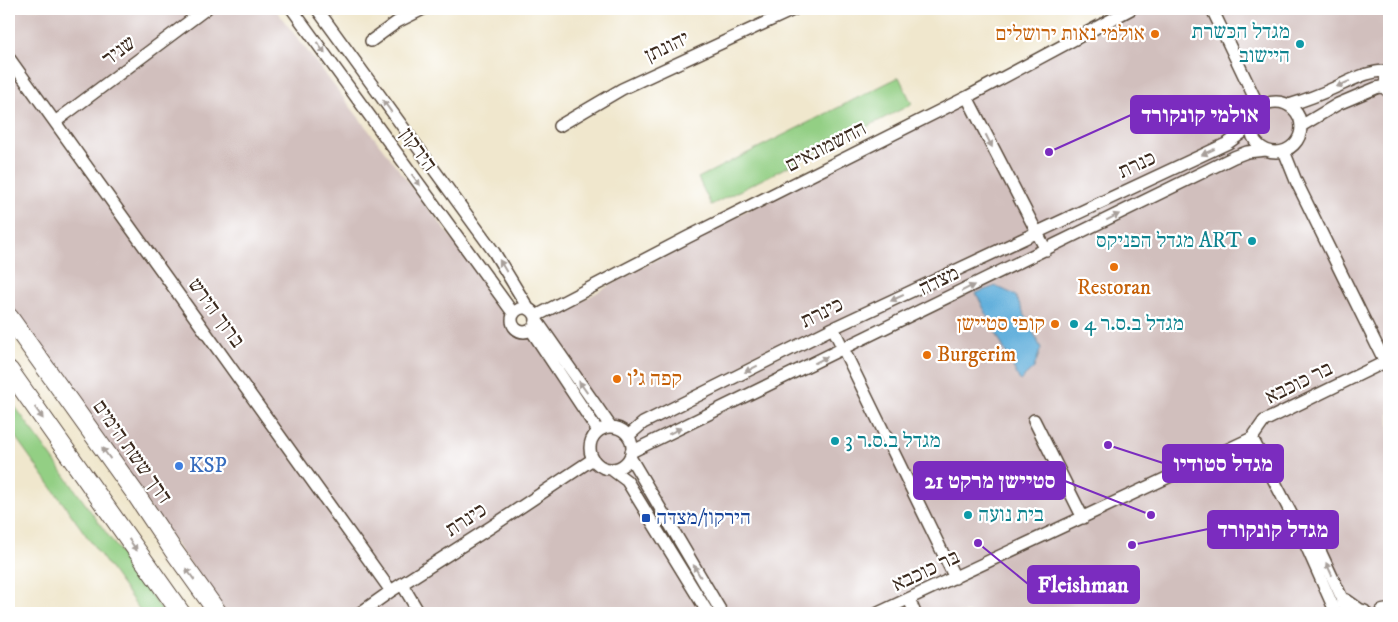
<svg xmlns="http://www.w3.org/2000/svg" width="1398" height="622" viewBox="0 0 1398 622" font-family="'IM FELL DW Pica','Frank Ruhl Libre',serif">
<rect width="100%" height="100%" fill="#fff"/>
<filter id="ink" filterUnits="userSpaceOnUse"><feTurbulence type="fractalNoise" baseFrequency=".02" numOctaves="2"/><feDisplacementMap in="SourceGraphic" scale="10" xChannelSelector="R" yChannelSelector="G"/><feConvolveMatrix kernelMatrix="1 2 1 2 8 2 1 2 1" color-interpolation-filters="sRGB"/></filter>
<filter id="wash" filterUnits="userSpaceOnUse"><feTurbulence type="fractalNoise" baseFrequency=".0096" numOctaves="4" result="noise"/><feDisplacementMap in="SourceGraphic" scale="20" xChannelSelector="R" yChannelSelector="G"/><feGaussianBlur stdDeviation="1.12" result="paint"/><feColorMatrix in="noise" values="0 0 0 0 0 0 0 0 0 0 0 0 0 0 0 0 0 1.4 0 .05"/><feComposite in="paint" operator="in"/></filter>
<g filter="url(#wash)">
<rect width="100%" height="100%" fill="#f0e7cd"/>
<path fill="#d1bfbd" d="M 9,9 L 275,9 L 461,250 L 520,335 L 724,222 L 1138,9 L 1389,9 L 1389,613 L 225,613 L 9,311 Z"/>
<path fill="#93cf84" stroke="#677c51" d="M 899,77 L 912,104 L 711,205 L 698,178 Z
M 9,398 L 14,405 L 164,613 L 142,613 L 9,428 Z"/>
<path fill="#63b0dc" stroke="#4f6d7d" d="M 996,286 L 1015,295 L 1041,348 L 1034,368 L 1020,381 L 976,293 Z"/>
</g>
<g filter="url(#ink)">
<g fill="none" stroke-linecap="round" stroke-linejoin="round">
<defs>
<path id="minor" d="M 292,9 L 513,313
M 317,9 L 494,252 L 528,308
M 1212,9 L 1259,107
M 371,41 L 397,22 L 423,9
M 9,58 L 391,591
M 967,97 L 1046,250
M1251 127a25 25 0 1 1 50 0a25 25 0 1 1-50 0Z
M 1289,105 C 1305,100 1319,95 1334,88 C 1352,80 1369,70 1389,71
M 55,122 L 206,9
M 559,126 L 622,89 L 795,9
M 1301,126 L 1338,104 L 1376,88 L 1380,87 L 1389,89
M 1284,151 L 1296,181 L 1385,362
M512 320a12 12 0 1 1 24 0a12 12 0 1 1-24 0Z
M 536,316 L 688,237 L 967,97 L 1131,9
M 537,321 L 611,427
M 833,328 L 955,578
M 531,330 L 598,431
M 1034,420 L 1083,518
M590 448a21 21 0 1 1 42 0a21 21 0 1 1-42 0Z
M 628,436 L 643,423 L 833,328 L 1228,143 L 1250,127
M 1252,438 L 1296,523 L 1336,613
M 631,452 L 1234,157 L 1247,152 L 1266,150
M 630,457 L 722,613
M 611,469 L 627,481 L 708,613
M 1306,534 L 1321,553 L 1347,609
M 402,584 L 419,613
M 909,599 L 915,613
M 360,613 L 391,591 L 491,527 L 593,459
M 878,613 L 1252,438 L 1264,421 L 1389,360"/>
<path id="secondary" d="M 1345,602 L 1359,612 L 1363,613
M 1383,613 L 1389,612"/>
<path id="primary" d="M 1389,88 L 1389,74
M 9,317 L 135,493 L 173,550 L 218,613
M 9,370 L 181,613"/>
</defs>
<use href="#minor" stroke="#564638" stroke-width="14"/>
<use href="#secondary" stroke="#564638" stroke-width="19"/>
<use href="#primary" stroke="#564638" stroke-width="20"/>
<use href="#minor" stroke="#fff" stroke-width="11"/>
<use href="#secondary" stroke="#fff" stroke-width="16"/>
<use href="#primary" stroke="#fff" stroke-width="18"/>
</g>
<defs><path id="oneway-solid" d="M-6-.8H1V-3.2L6.5 0L1 3.2V.8H-6Z" transform="scale(1.25)"/></defs>
<g fill="#a79f9a">
<use href="#oneway-solid" transform="translate(321 48) rotate(54)"/>
<use href="#oneway-solid" transform="translate(1343 84) rotate(156)"/>
<use href="#oneway-solid" transform="translate(387 106) rotate(-126)"/>
<use href="#oneway-solid" transform="translate(989 141) rotate(63)"/>
<use href="#oneway-solid" transform="translate(1208 152) rotate(155)"/>
<use href="#oneway-solid" transform="translate(416 180) rotate(54)"/>
<use href="#oneway-solid" transform="translate(1113 217) rotate(-26)"/>
<use href="#oneway-solid" transform="translate(503 266) rotate(-121)"/>
<use href="#oneway-solid" transform="translate(968 288) rotate(-26)"/>
<use href="#oneway-solid" transform="translate(897 298) rotate(155)"/>
<use href="#oneway-solid" transform="translate(821 360) rotate(-26)"/>
<use href="#oneway-solid" transform="translate(751 369) rotate(153)"/>
<use href="#oneway-solid" transform="translate(583 387) rotate(-125)"/>
<use href="#oneway-solid" transform="translate(39 413) rotate(55)"/>
<use href="#oneway-solid" transform="translate(675 431) rotate(-26)"/>
<use href="#oneway-solid" transform="translate(106 453) rotate(-126)"/>
<use href="#oneway-solid" transform="translate(133 545) rotate(55)"/>
<use href="#oneway-solid" transform="translate(1329 569) rotate(-115)"/>
<use href="#oneway-solid" transform="translate(697 571) rotate(-121)"/>
<use href="#oneway-solid" transform="translate(190 574) rotate(-126)"/>
</g>
</g>
<g fill="#e8710a" stroke="#fff" stroke-width="2">
<circle cx="1155" cy="34" r="5"/>
<circle cx="1114" cy="267" r="5"/>
<circle cx="1055" cy="324" r="5"/>
<circle cx="927" cy="355" r="5"/>
<circle cx="617" cy="379" r="5"/>
</g>
<g fill="#0f9aa8" stroke="#fff" stroke-width="2">
<circle cx="1300" cy="44" r="5"/>
<circle cx="1252" cy="241" r="5"/>
<circle cx="1074" cy="324" r="5"/>
<circle cx="835" cy="441" r="5"/>
<circle cx="968" cy="515" r="5"/>
</g>
<circle fill="#3f7fe0" stroke="#fff" stroke-width="2" cx="179" cy="466" r="5"/>
<rect fill="#1a4fb4" stroke="#fff" stroke-width="2" x="641" y="513" width="10" height="10" rx="2.5"/>
<g text-anchor="middle" dominant-baseline="central" stroke-width="4.5" stroke-linejoin="round" paint-order="stroke">
<g font-size="21" fill="#0d838f" stroke="#fff" text-anchor="start">
<text x="1290" y="32" text-anchor="end">מגדל הכשרת<tspan x="1290" dy="24">היישוב</tspan></text>
<text x="1242" y="241" text-anchor="end">מגדל הפניקס ART</text>
<text x="1084" y="324">מגדל ב.ס.ר 4</text>
<text x="845" y="441">מגדל ב.ס.ר 3</text>
<text x="978" y="515">בית נועה</text>
</g>
<g font-size="21" fill="#c56008" stroke="#fff" text-anchor="end">
<text x="1145" y="34">אולמי נאות ירושלים</text>
<text x="1114" y="288" text-anchor="middle">Restoran</text>
<text x="1045" y="324">קופי סטיישן</text>
<text x="937" y="355" text-anchor="start">Burgerim</text>
<text x="627" y="379" text-anchor="start">קפה ג'ו</text>
</g>
<g font-size="21" fill="#3b2a1e" stroke="#fff">
<text transform="translate(667 47) rotate(-25)">יהונתן</text>
<text transform="translate(119 51) rotate(-37)">שניר</text>
<text transform="translate(826 147) rotate(-27)">החשמונאים</text>
<text transform="translate(418 150) rotate(54)">הירקון</text>
<text transform="translate(1137 165) rotate(-25)">כנרת</text>
<text transform="translate(939 281) rotate(-26)">מצדה</text>
<text transform="translate(216 313) rotate(54)">ברוך הירש</text>
<text transform="translate(822 313) rotate(-26)">כינרת</text>
<text transform="translate(1299 383) rotate(-26)">בר כוכבא</text>
<text transform="translate(132 452) rotate(55)">דרך ששת הימים</text>
<text transform="translate(466 520) rotate(-33)">כינרת</text>
<text transform="translate(926 571) rotate(-25)">בר כוכבא</text>
</g>
<g font-size="21" fill="#366cbe" stroke="#fff" text-anchor="start">
<text x="189" y="466">KSP</text>
</g>
<g font-size="21" fill="#164399" stroke="#fff" text-anchor="start">
<text x="656" y="518">הירקון/מצדה</text>
</g>
</g>
<path fill="none" stroke="#7b2cbf" stroke-width="2" d="M1049 152L1131 115M1108 445L1163 463M1151 515L1065 481M1132 545L1208 529M978 543L1028 584"/>
<g fill="#7b2cbf" stroke="#fff" stroke-width="2">
<circle cx="1049" cy="152" r="5"/>
<circle cx="1108" cy="445" r="5"/>
<circle cx="1151" cy="515" r="5"/>
<circle cx="1132" cy="545" r="5"/>
<circle cx="978" cy="543" r="5"/>
</g>
<g fill="#7b2cbf" stroke="#7b2cbf" stroke-width="2">
<rect x="1131" y="96" width="138" height="37" rx="5"/>
<rect x="1163" y="445" width="120" height="37" rx="5"/>
<rect x="914" y="462" width="151" height="37" rx="5"/>
<rect x="1208" y="511" width="130" height="37" rx="5"/>
<rect x="1028" y="566" width="111" height="37" rx="5"/>
</g>
<g font-size="22" text-anchor="middle" font-weight="bold" fill="#fff">
<text x="1200" y="122">אולמי קונקורד</text>
<text x="1223" y="471">מגדל סטודיו</text>
<text x="990" y="488">סטיישן מרקט 21</text>
<text x="1273" y="537">מגדל קונקורד</text>
<text x="1083" y="592">Fleishman</text>
</g>
<rect width="1398" height="622" fill="none" stroke="#fff" stroke-width="30"/>
</svg>
